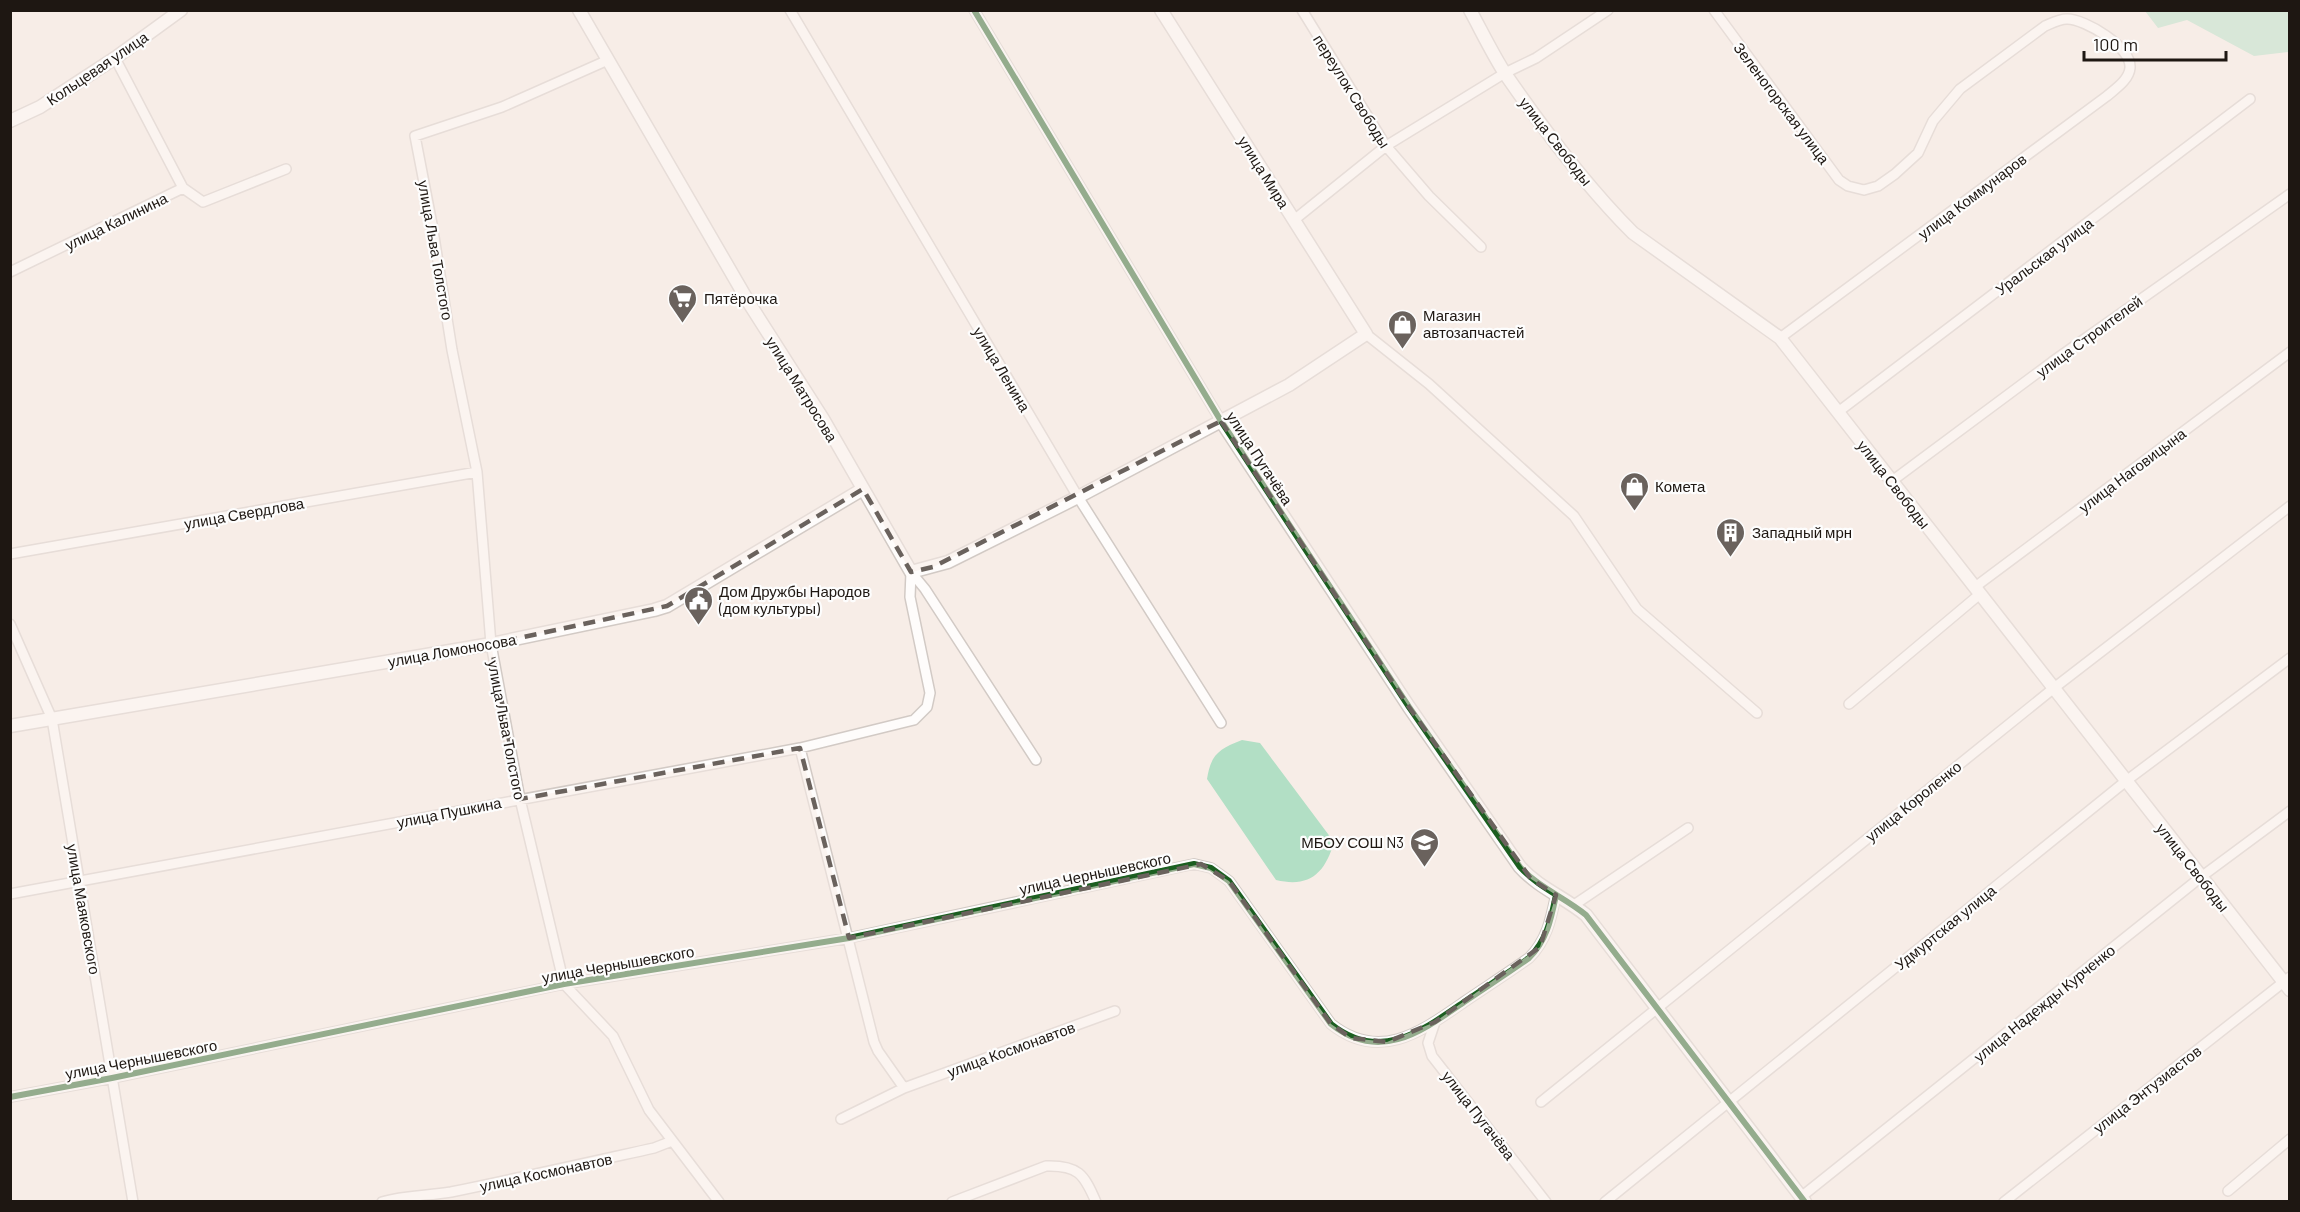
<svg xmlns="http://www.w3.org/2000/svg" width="2300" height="1212" viewBox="0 0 2300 1212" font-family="Barlow,sans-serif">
<rect width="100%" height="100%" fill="#f7ede7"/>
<path fill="#b2dfc5" d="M 2145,11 L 2289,11 L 2289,52 L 2254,56 L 2187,20 L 2158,28 Z
M 1242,740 L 1260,743 L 1334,842 C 1325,873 1310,888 1276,880 L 1207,779 C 1211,754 1219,749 1242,740 Z"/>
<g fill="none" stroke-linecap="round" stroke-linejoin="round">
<defs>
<path id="minor" d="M 790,10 L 1078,497 L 1221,723
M 974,10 L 1221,421
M 1302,10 L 1386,146 L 1429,196 L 1481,247
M 1714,10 L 1839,180 L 1848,186 L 1864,190 L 1878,186 L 1895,174 L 1918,153 L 1933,121 L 1960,89 L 2045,26 C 2052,23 2059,19 2067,19 C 2085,19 2132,47 2130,68 C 2129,80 2115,89 2107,96 L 1780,338
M 115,58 L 183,188 L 203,202 L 286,169
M 608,60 L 502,107 L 415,136 L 432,224 L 452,350 L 477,472 L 491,644 L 520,799 L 564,984 L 613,1036 L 649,1110 L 719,1202
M 1294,220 L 1386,146 L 1505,73 L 1536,58 L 1608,10
M 10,272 L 183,188
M 1366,334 L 1429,384 L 1574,516 L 1637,609 L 1757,713
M 1838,412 L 2250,99
M 1892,481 L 2052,362 L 2290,194
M 10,554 L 477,472
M 911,572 L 925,589 L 1036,760
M 1975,587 L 2290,352
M 10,624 L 52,719 L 133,1202
M 1849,704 L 1980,594
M 800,748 L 874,1042 L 878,1051 L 904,1088
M 10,894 L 800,748 L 914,720 L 927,707 L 930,693 L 910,597 L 911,572
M 1574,905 L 1688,828
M 1435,1022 L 1428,1043 L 1432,1056 L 1546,1202
M 10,1097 L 112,1078 L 564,984 L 849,938 L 1194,864 L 1211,868 L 1229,881 L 1331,1024 C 1380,1063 1422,1031 1464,1002 C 1486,987 1508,973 1529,958 C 1547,940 1551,919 1556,895
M 1541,1102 L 2054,688 L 2290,506
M 841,1119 L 904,1088 L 1115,1011
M 2228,1191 L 2290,1139
M 1801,1197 L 2201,877 L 2290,811
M 382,1202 C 404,1195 428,1196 451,1192 C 519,1178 586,1163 654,1148 L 672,1141
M 952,1202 L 1046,1166 C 1078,1165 1084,1174 1096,1202
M 1605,1202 L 2126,781 L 2290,658
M 2004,1202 L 2290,977"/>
<path id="tertiary" d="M 579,10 L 749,303 L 823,419 L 911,572 L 948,562 L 1078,497 L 1289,385 L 1366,334 L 1161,10
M 1470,10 C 1482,32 1493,55 1506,75 C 1544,130 1586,186 1633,233 L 1780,338 L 2290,990
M 10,121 L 40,107 L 115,58 L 181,10
M 1221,421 L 1409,707 L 1520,867 C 1539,888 1564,897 1586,915 L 1805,1202
M 10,726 L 491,644 L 654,610 L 667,606 L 863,489"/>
</defs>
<use href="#minor" stroke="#d2cac5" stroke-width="12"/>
<use href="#tertiary" stroke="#d2cac5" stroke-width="15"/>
<use href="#minor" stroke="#fefcfb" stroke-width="9"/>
<use href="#tertiary" stroke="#fefcfb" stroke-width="12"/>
<defs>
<path id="cycleway" d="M 974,10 L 1221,421 L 1409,707 L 1520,867 C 1539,888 1564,897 1586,915 L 1805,1202
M 10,1097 L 112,1078 L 564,984 L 849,938 L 1194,864 L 1211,868 L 1229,881 L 1331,1024 C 1380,1063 1422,1031 1464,1002 C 1486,987 1508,973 1529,958 C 1547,940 1551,919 1556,895"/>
</defs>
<use href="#cycleway" stroke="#fdfdfd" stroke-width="10"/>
<use href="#cycleway" stroke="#1b5e20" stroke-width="6"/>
</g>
<path d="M0 0H2300V1212H0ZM 1221,421 L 1409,707 L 1531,879 L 1556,895 L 1540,947 L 1435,1022 L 1387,1042 L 1351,1038 L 1331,1024 L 1229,881 L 1201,864 L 849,938 L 800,748 L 520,799 L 491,644 L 667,606 L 863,489 L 911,572 L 933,567 Z" fill="#f7ede7" fill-opacity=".55" fill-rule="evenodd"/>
<path fill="none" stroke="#6a625d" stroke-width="4.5" stroke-dasharray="12 8" stroke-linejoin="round" d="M 1221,421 L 1409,707 L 1531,879 L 1556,895 L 1540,947 L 1435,1022 L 1387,1042 L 1351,1038 L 1331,1024 L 1229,881 L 1201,864 L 849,938 L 800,748 L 520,799 L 491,644 L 667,606 L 863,489 L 911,572 L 933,567 Z"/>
<defs>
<symbol id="supermarket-pin" viewBox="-11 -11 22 30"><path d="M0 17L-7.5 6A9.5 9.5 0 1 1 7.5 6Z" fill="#6a625d" stroke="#fdfdfd"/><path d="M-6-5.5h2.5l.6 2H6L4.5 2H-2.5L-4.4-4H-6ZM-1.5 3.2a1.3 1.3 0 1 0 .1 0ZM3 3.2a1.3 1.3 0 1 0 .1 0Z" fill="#fff"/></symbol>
<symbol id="shop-pin" viewBox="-11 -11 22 30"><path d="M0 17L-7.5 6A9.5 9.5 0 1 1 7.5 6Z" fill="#6a625d" stroke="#fdfdfd"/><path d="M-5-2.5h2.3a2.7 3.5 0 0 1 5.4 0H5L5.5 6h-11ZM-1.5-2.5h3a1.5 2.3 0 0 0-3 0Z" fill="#fff"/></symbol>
<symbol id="building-pin" viewBox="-11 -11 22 30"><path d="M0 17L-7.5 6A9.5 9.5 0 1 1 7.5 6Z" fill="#6a625d" stroke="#fdfdfd"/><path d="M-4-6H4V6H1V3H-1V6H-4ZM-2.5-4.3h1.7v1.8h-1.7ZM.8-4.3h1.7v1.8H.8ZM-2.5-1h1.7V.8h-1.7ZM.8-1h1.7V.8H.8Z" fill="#fff"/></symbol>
<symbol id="civic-pin" viewBox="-11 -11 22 30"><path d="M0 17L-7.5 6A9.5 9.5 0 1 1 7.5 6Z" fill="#6a625d" stroke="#fdfdfd"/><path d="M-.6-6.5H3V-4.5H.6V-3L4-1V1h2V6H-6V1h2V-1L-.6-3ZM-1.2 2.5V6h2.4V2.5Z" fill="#fff"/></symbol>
<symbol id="school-pin" viewBox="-11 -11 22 30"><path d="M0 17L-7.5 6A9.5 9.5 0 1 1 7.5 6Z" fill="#6a625d" stroke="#fdfdfd"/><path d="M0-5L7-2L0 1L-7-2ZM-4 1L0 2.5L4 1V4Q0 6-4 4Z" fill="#fff"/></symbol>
</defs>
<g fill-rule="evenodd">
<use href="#supermarket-pin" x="666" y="282" width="33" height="45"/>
<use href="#shop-pin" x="1386" y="308" width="33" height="45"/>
<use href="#shop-pin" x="1618" y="470" width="33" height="45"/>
<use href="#building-pin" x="1714" y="516" width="33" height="45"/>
<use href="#civic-pin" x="682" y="584" width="33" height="45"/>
<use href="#school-pin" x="1408" y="826" width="33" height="45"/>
</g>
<g text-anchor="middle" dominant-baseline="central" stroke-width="4.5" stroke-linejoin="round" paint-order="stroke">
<g font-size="15" fill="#1e1712" stroke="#fdfdfd">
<text transform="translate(97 68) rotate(-34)">Кольцевая улица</text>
<text transform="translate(1352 91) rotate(58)">переулок Свободы</text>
<text transform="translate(1782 103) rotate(53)">Зеленогорская улица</text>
<text transform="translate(1556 141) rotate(52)">улица Свободы</text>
<text transform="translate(1264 172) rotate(58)">улица Мира</text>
<text transform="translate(1972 196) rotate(-37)">улица Коммунаров</text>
<text transform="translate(116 221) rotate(-26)">улица Калинина</text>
<text transform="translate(436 250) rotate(80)">улица Льва Толстого</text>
<text transform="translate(2044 256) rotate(-37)">Уральская улица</text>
<text transform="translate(2089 336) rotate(-36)">улица Строителей</text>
<text transform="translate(1002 369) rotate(59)">улица Ленина</text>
<text transform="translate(802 389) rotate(58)">улица Матросова</text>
<text transform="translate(1260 458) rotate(57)">улица Пугачёва</text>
<text transform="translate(2132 470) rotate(-37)">улица Наговицына</text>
<text transform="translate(1894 484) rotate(52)">улица Свободы</text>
<text transform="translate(244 513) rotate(-10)">улица Свердлова</text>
<text transform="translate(452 650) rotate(-10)">улица Ломоносова</text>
<text transform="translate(507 730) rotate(79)">улица Льва Толстого</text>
<text transform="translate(1913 801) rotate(-39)">улица Короленко</text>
<text transform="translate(449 812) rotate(-11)">улица Пушкина</text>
<text transform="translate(2193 867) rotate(52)">улица Свободы</text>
<text transform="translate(1095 873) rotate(-12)">улица Чернышевского</text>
<text transform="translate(84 909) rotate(80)">улица Маяковского</text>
<text transform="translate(1945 927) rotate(-39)">Удмуртская улица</text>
<text transform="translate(618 964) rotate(-10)">улица Чернышевского</text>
<text transform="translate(2044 1003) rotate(-39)">улица Надежды Курченко</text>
<text transform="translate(1011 1049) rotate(-20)">улица Космонавтов</text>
<text transform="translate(141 1059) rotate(-11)">улица Чернышевского</text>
<text transform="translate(2147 1089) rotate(-38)">улица Энтузиастов</text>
<text transform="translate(1479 1115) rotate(52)">улица Пугачёва</text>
<text transform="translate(546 1172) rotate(-12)">улица Космонавтов</text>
</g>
<g font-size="15" fill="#1e1712" stroke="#fdfdfd" text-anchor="start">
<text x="704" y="298">Пятёрочка</text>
<text x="1423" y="315">Магазин<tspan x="1423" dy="17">автозапчастей</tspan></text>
<text x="1655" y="486">Комета</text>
<text x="1752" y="532">Западный мрн</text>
<text x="719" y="591">Дом Дружбы Народов<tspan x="719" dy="17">(дом культуры)</tspan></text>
<text x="1404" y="842" text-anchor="end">МБОУ СОШ N3</text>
</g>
</g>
<rect width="2300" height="1212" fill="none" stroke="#1e1712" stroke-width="24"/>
<path d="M2084 51v9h142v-9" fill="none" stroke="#1e1712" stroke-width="3"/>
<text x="2093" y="51" font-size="18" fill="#1e1712" stroke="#fdfdfd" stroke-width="4.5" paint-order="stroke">100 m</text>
</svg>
